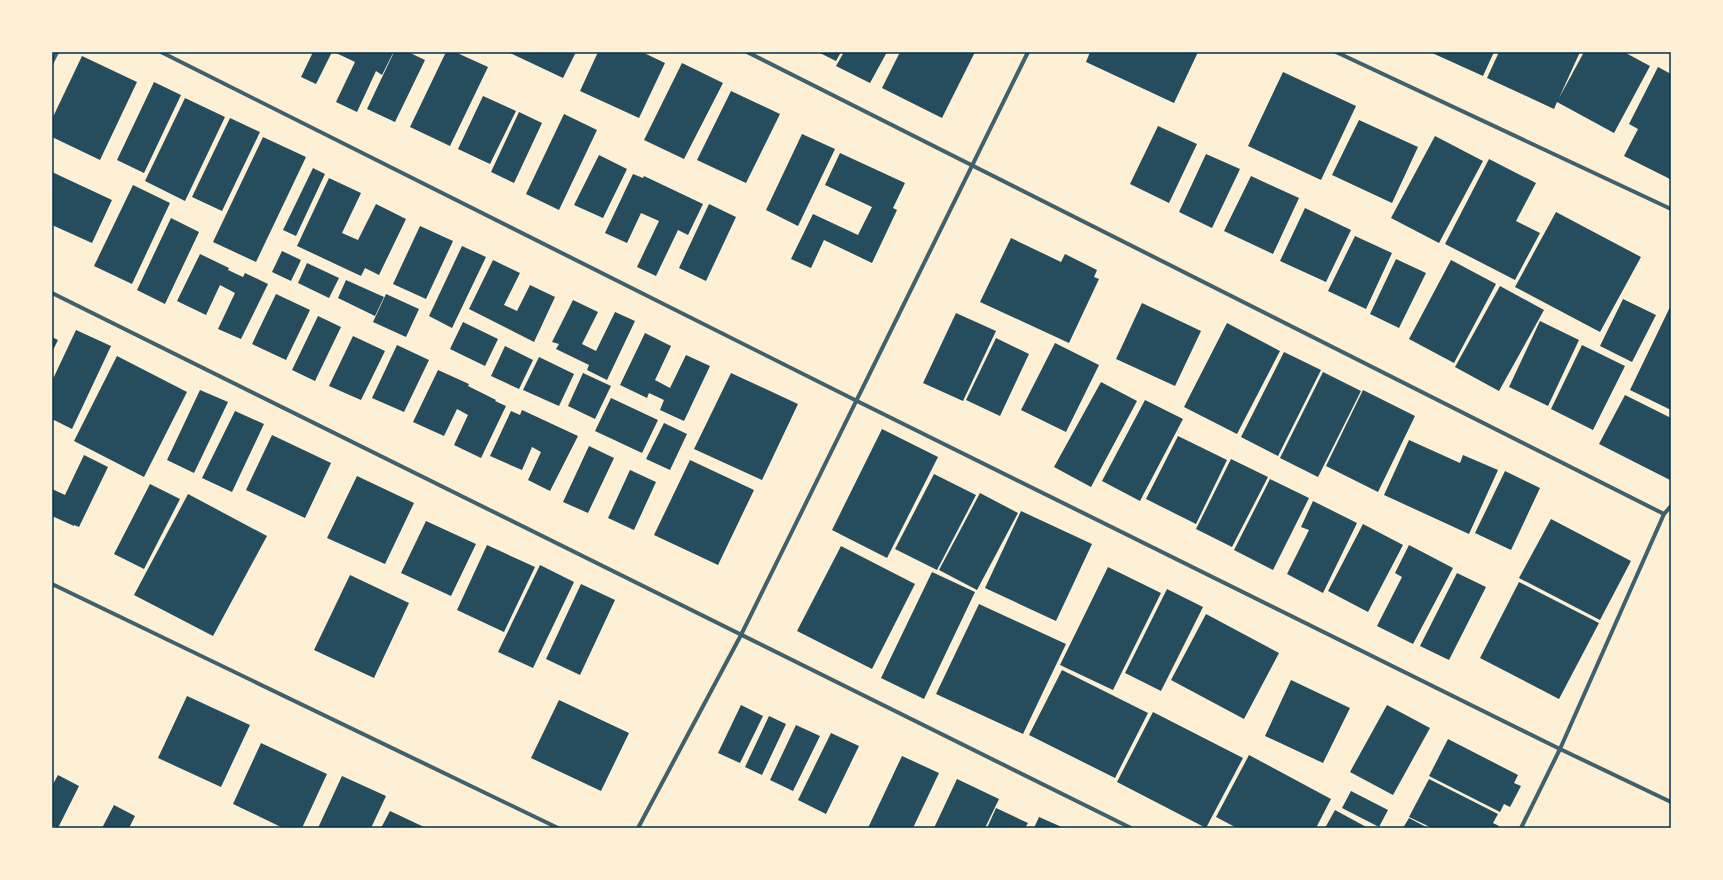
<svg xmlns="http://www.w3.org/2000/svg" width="1723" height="880" viewBox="0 0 1723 880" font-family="'Fira Sans',sans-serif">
<rect width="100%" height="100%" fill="#fdf0d5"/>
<path fill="#264d5e" d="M 313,52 L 332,52 L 316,84 L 301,77 Z
M 334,52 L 393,53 L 382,75 L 376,71 L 357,112 L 336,102 L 355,62 Z
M 394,52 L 408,52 L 425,60 L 395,122 L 367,109 Z
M 446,52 L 455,52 L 488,67 L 450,146 L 410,127 Z
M 508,52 L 576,52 L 563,78 Z
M 598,52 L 642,52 L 665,63 L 639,118 L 580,91 Z
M 818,52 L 841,52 L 836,61 Z
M 844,52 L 887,52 L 870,83 L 836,66 Z
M 900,52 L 975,52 L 942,118 L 882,88 Z
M 1090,52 L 1198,52 L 1174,103 L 1086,62 Z
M 1430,52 L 1494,52 L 1483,76 Z
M 1499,52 L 1580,52 L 1559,98 L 1584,52 L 1624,52 L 1650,66 L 1614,133 L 1557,102 L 1554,109 L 1487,78 Z
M 82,56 L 137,82 L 100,160 L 52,137 L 52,119 Z
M 682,63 L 723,83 L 684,159 L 644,140 Z
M 1658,67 L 1671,74 L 1670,179 L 1624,156 L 1638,129 L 1629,124 Z
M 1283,72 L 1356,106 L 1321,180 L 1248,146 Z
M 154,82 L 181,95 L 144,173 L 117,160 Z
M 731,91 L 780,114 L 746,183 L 697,160 Z
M 483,96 L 516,111 L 490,164 L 458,149 Z
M 185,98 L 225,117 L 185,201 L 145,181 Z
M 519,112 L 542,123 L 514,183 L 491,172 Z
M 564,114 L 597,130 L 559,210 L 526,194 Z
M 230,118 L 260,132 L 222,211 L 192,197 Z
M 1359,120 L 1418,147 L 1392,203 L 1332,175 Z
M 1158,126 L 1197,144 L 1169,203 L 1130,184 Z
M 802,134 L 835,149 L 798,226 L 766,210 Z
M 1435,136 L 1483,161 L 1439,243 L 1391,218 Z
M 263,137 L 306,157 L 256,262 L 213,242 Z
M 840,153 L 905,183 L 893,208 L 897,210 L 872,263 L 824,240 L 811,268 L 791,259 L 813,214 L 858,235 L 872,207 L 825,185 Z
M 1206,154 L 1240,169 L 1212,228 L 1179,212 Z
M 599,155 L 627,169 L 603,218 L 574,205 Z
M 1489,159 L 1536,183 L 1516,221 L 1540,233 L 1515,280 L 1445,244 Z
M 313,168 L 325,174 L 296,236 L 283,230 Z
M 52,172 L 112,200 L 92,243 L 52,225 Z
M 633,174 L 643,178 L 644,176 L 703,204 L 688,235 L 678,230 L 656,276 L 637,267 L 659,221 L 641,213 L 627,243 L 605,233 Z
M 1251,176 L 1299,198 L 1273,254 L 1224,231 Z
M 329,178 L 361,193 L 342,233 L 358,240 L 376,204 L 406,219 L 379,275 L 365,268 L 361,276 L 297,246 Z
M 133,185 L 170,203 L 132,284 L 94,266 Z
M 709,204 L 736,217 L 706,281 L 679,268 Z
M 1305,208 L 1351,230 L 1326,282 L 1280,261 Z
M 1556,212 L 1641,257 L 1600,332 L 1515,287 Z
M 171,218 L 199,232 L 165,304 L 137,290 Z
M 420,226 L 453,241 L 426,299 L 393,284 Z
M 1355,236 L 1392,253 L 1366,309 L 1328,291 Z
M 1011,238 L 1061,262 L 1065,254 L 1097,270 L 1094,277 L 1099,279 L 1069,343 L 980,302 Z
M 462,246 L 486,257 L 452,328 L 429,316 Z
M 282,251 L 301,260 L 291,281 L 272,272 Z
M 200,254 L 229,268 L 228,270 L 243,277 L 245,273 L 268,284 L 241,339 L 218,329 L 235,293 L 220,285 L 206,315 L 177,301 Z
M 1396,259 L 1426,273 L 1399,328 L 1370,314 Z
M 493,260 L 520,273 L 504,305 L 517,311 L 530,285 L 555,297 L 534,342 L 469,309 Z
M 1451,260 L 1496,284 L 1454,363 L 1409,339 Z
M 307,263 L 339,278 L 329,298 L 298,283 Z
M 346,280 L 384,297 L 375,316 L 338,298 Z
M 1500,286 L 1544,310 L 1499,391 L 1455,367 Z
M 276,294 L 310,310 L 286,360 L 252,344 Z
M 386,294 L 419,309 L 406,337 L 373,322 Z
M 1623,299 L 1656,315 L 1632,362 L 1600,346 Z
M 573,300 L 598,312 L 582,344 L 596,351 L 615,312 L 635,321 L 607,380 L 587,370 L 589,365 L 556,349 L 559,344 L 552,342 Z
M 1142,303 L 1201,331 L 1175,386 L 1116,359 Z
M 1671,305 L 1671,410 L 1630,390 Z
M 956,313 L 996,331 L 963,401 L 923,383 Z
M 318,316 L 341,327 L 315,381 L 292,370 Z
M 1540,321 L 1579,340 L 1548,406 L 1509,387 Z
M 463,322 L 498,339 L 485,366 L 450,349 Z
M 1227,323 L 1280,351 L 1237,434 L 1184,407 Z
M 76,330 L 111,346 L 72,429 L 52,419 L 52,381 Z
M 645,333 L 671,346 L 655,380 L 670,388 L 686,355 L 710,366 L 684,421 L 660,410 L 664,400 L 649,393 L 647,398 L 620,385 Z
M 353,336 L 385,351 L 361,400 L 329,386 Z
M 52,337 L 58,340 L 52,352 Z
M 996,338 L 1029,354 L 1000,416 L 966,400 Z
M 1055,343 L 1099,365 L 1066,432 L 1021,410 Z
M 397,345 L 429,360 L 404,412 L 372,398 Z
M 1582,345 L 1625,366 L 1593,430 L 1551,409 Z
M 505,346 L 533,360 L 519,389 L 491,376 Z
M 1284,352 L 1321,370 L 1278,456 L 1241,437 Z
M 117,356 L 187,392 L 144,477 L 74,441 Z
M 539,357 L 574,374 L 559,406 L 523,390 Z
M 438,370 L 469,384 L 468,386 L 496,400 L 495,401 L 506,406 L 481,458 L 454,445 L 468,415 L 457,409 L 444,436 L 413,422 Z
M 1323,372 L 1361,391 L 1318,477 L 1280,458 Z
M 583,373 L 611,386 L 595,419 L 568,406 Z
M 731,373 L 798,404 L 762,480 L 694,449 Z
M 1101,382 L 1137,401 L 1091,487 L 1054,467 Z
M 200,390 L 228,402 L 194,473 L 167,460 Z
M 1363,390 L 1415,416 L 1378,492 L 1326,466 Z
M 1625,395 L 1671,418 L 1670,480 L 1599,444 Z
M 611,398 L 658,420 L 642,453 L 595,431 Z
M 1145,400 L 1183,419 L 1140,501 L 1102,481 Z
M 522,410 L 578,436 L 550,491 L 528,480 L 541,452 L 532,447 L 522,470 L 490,456 L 511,411 L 520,415 Z
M 235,411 L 264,424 L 232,492 L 202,478 Z
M 664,423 L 687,434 L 670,470 L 646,459 Z
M 882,429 L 938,457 L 887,558 L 832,530 Z
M 272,435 L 331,463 L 305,518 L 246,490 Z
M 1178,436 L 1227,460 L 1196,524 L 1146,499 Z
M 1409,440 L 1460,463 L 1463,455 L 1498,470 L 1469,534 L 1384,495 Z
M 589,446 L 614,458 L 588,513 L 563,502 Z
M 84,455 L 108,467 L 79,527 L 74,525 L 74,526 L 52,516 L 52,489 L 65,495 Z
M 1231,459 L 1268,477 L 1232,547 L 1196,529 Z
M 690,460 L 754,490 L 718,565 L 654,535 Z
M 630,470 L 656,482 L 634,530 L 608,518 Z
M 1505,471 L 1540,488 L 1511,550 L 1475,533 Z
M 934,474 L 976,495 L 937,570 L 895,549 Z
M 357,476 L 414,503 L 385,564 L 327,538 Z
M 1270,479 L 1309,498 L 1273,570 L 1234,550 Z
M 150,484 L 180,499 L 144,569 L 114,554 Z
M 980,493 L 1018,513 L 977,590 L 939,570 Z
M 188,494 L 267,536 L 213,636 L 134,595 Z
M 1313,501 L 1357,523 L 1323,593 L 1287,574 L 1309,530 L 1301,527 Z
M 1021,511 L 1092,544 L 1056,621 L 985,588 Z
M 1551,519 L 1631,561 L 1600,620 L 1519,578 Z
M 426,521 L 476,544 L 451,596 L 401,573 Z
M 1363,524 L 1403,545 L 1368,612 L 1328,591 Z
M 487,545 L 535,567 L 504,632 L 457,610 Z
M 1409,545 L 1453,568 L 1413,644 L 1377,626 L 1402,577 L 1395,573 Z
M 841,546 L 915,584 L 872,669 L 797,631 Z
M 540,565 L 574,582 L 533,668 L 498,652 Z
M 1108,567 L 1161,593 L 1113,690 L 1060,665 Z
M 932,572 L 975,592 L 924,699 L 881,678 Z
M 1457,573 L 1486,587 L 1449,660 L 1420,646 Z
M 350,575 L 409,603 L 374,678 L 314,650 Z
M 1519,582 L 1599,623 L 1559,699 L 1480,658 Z
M 581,584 L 615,600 L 580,675 L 546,659 Z
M 1167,589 L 1203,607 L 1161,691 L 1125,673 Z
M 979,604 L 1066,644 L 1023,734 L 936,694 Z
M 1206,614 L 1279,653 L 1244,719 L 1171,680 Z
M 1062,670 L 1148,713 L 1115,778 L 1029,735 Z
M 1291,680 L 1350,708 L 1323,763 L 1265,736 Z
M 187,696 L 250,725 L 221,787 L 158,758 Z
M 559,700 L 629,733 L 601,791 L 531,758 Z
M 741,705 L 763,716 L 740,763 L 718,753 Z
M 1387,705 L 1430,728 L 1393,795 L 1350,772 Z
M 1153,712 L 1243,758 L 1206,828 L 1117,782 Z
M 769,716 L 786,724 L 762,775 L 745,767 Z
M 796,725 L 820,736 L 793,791 L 770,780 Z
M 831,733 L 859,746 L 826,814 L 798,800 Z
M 1448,739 L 1518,775 L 1514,783 L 1521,786 L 1510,807 L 1504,804 L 1500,812 L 1429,776 Z
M 261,743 L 327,774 L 302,828 L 283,828 L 233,804 Z
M 1249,755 L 1331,799 L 1316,828 L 1237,828 L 1216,817 Z
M 902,756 L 939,773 L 913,828 L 868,828 Z
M 58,775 L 79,786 L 58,828 L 52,825 L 52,786 Z
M 342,776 L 386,796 L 371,828 L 318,828 Z
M 957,779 L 999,799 L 985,828 L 934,828 Z
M 1429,779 L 1498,814 L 1493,823 L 1499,826 L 1498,828 L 1432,828 L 1409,817 Z
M 1351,791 L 1388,810 L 1379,827 L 1342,808 Z
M 114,805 L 135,816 L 129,828 L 102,828 Z
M 996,808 L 1028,823 L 1025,828 L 987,828 Z
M 1335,810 L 1368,828 L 1325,828 Z
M 390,811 L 424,827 L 424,828 L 381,828 Z
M 1039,817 L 1064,828 L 1034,828 Z
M 1409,818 L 1428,828 L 1403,828 Z"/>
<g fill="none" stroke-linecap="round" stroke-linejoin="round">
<path stroke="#3f606c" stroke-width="4" d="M 161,52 L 857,401 L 1560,749 L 1671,802
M 747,52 L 1664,514
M 1336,52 L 1671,209
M 52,62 L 57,52
M 52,293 L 1131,828
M 52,584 L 558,828
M 638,828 L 741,635 L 1028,52
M 1521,828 L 1560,749 L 1664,514 L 1671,506"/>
</g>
<rect width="1723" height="880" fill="none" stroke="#fdf0d5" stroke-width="106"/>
<rect x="53" y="53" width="1617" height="774" fill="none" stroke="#003049" stroke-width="1.5"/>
</svg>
